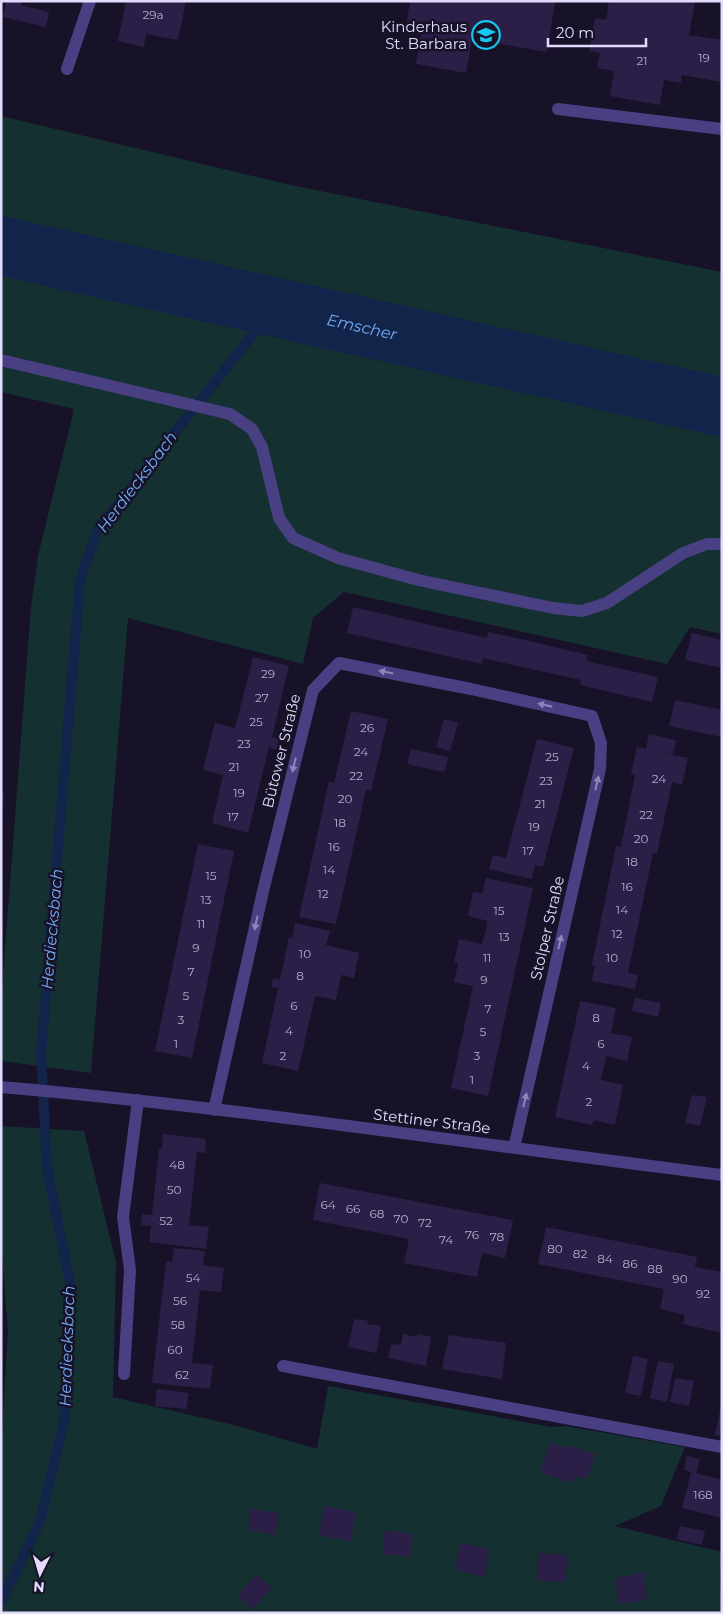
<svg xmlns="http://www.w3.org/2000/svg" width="723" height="1614" viewBox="0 0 723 1614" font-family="Montserrat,sans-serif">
<rect width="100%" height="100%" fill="#171228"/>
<path fill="#153031" d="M 1,116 L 291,185 L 722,272 L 722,634 L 690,627 L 667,664 L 344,592 L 313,618 L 303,664 L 128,618 L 91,1073 L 1,1061 L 1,1001 L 31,607 L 38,556 L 74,409 L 1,392 Z
M 1,1126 L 84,1131 L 116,1262 L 113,1397 L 234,1425 L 317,1449 L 328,1386 L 552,1427 L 566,1426 L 685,1447 L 661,1506 L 615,1526 L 722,1552 L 720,1576 L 722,1613 L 1,1613 L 1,1446 L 8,1332 L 1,1242 Z"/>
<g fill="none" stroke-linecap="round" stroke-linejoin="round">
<path stroke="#13244b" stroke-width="10" d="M 1,1601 L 40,1522 L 64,1422 L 71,1288 L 47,1168 L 41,1054 L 80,581 L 98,529 L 275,307"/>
<path stroke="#13244b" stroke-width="59" id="s1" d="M 1,246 L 722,407"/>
</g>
<path fill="#2b1f47" d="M 2,1 L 22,1 L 21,5 L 49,12 L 46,27 L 3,17 L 6,3 Z
M 126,1 L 186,1 L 178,40 L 146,34 L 144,47 L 118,41 Z
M 410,1 L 555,2 L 547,52 L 472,39 L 466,73 L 416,64 L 422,30 L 406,27 Z
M 609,1 L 695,1 L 689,35 L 722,40 L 722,82 L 682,75 L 681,83 L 664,80 L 660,105 L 610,96 L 614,71 L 597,68 L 600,53 L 589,51 L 595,18 L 606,20 Z
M 353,607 L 487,638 L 488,632 L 517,638 L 588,655 L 586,661 L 658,677 L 652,702 L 580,685 L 581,680 L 496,661 L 483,658 L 482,664 L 347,633 Z
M 692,633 L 722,640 L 722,668 L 685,660 Z
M 253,657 L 289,666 L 272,737 L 279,739 L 276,750 L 269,747 L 248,833 L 212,823 L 223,775 L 203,770 L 215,723 L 235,728 Z
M 675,700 L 722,710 L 722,737 L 669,726 Z
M 351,711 L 388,719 L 371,791 L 366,790 L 336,924 L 299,917 L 329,781 L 334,783 Z
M 444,719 L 458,723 L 450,751 L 436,747 Z
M 649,734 L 676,740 L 673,754 L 654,751 L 688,758 L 682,785 L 672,782 L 657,854 L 653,853 L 628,973 L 638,975 L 635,989 L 592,981 L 595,966 L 592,965 L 616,846 L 621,847 L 635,775 L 631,774 L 637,747 L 646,749 Z
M 537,739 L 574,748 L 543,867 L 535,865 L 532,879 L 489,869 L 493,855 L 506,858 Z
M 411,749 L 448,757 L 444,772 L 407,764 Z
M 1,792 L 4,793 L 3,808 L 1,808 Z
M 198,844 L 234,851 L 192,1058 L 155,1051 Z
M 486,878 L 533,888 L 488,1096 L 451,1088 L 473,986 L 454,982 L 458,963 L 454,963 L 459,939 L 482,944 L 488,921 L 468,916 L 473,892 L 482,894 Z
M 295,923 L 330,931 L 326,945 L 359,953 L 354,978 L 341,975 L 336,1000 L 315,996 L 298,1071 L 262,1063 L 278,988 L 271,987 L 273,978 L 280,980 L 289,937 L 292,938 Z
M 635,998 L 661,1003 L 658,1017 L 632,1011 Z
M 580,1001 L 616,1008 L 611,1033 L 632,1037 L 627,1061 L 606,1056 L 601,1080 L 623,1085 L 615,1125 L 594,1120 L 592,1125 L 555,1117 Z
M 692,1095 L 707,1097 L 700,1126 L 685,1123 Z
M 163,1134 L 206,1139 L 205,1153 L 197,1152 L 189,1225 L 209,1227 L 206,1249 L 149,1242 L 151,1226 L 141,1225 L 142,1214 L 152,1215 L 159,1149 L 162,1149 Z
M 320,1183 L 513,1220 L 505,1258 L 482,1253 L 477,1277 L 404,1263 L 409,1239 L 313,1220 Z
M 546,1227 L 697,1257 L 695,1267 L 722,1272 L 722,1333 L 710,1330 L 708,1333 L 709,1330 L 683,1324 L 685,1315 L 660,1309 L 664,1289 L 538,1264 Z
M 174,1248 L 205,1251 L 203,1265 L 224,1268 L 221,1292 L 200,1290 L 192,1363 L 213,1365 L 210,1389 L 152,1383 L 166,1261 L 172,1262 Z
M 354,1319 L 368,1321 L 367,1324 L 381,1326 L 376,1353 L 348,1347 Z
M 403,1334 L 417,1337 L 417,1334 L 431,1337 L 426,1366 L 388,1358 L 391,1344 L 401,1345 Z
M 449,1335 L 506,1343 L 502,1379 L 442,1369 Z
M 633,1356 L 648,1359 L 641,1396 L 625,1393 Z
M 658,1361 L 674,1364 L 667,1402 L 650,1398 Z
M 675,1378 L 694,1381 L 689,1406 L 670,1402 Z
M 157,1389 L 189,1393 L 186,1409 L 155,1406 Z
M 721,1406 L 722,1406 L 722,1436 L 715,1435 Z
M 550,1443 L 566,1448 L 567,1445 L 595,1454 L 587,1479 L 574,1476 L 572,1483 L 540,1473 Z
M 687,1456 L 700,1459 L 696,1473 L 722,1480 L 722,1518 L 682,1508 L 691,1472 L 684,1470 Z
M 324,1506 L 356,1512 L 351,1541 L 319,1535 Z
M 251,1509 L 279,1513 L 275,1535 L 248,1530 Z
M 680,1526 L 705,1531 L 702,1545 L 676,1539 Z
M 385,1530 L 413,1534 L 410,1557 L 382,1554 Z
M 461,1543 L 490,1549 L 484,1577 L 455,1570 Z
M 539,1553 L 568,1555 L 565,1582 L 537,1580 Z
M 643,1573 L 647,1600 L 619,1604 L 615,1578 Z
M 256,1575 L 272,1588 L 252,1609 L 237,1596 Z"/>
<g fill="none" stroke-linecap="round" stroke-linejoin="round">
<path stroke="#484083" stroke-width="12" d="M 67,69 L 90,1
M 558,109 L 722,129
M 1,360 L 230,414 L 252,429 L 262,447 L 279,518 L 293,538 L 338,558 L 418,580 L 553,608 L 582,611 L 607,603 L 683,553 L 707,544 L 722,544
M 283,1366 L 722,1447"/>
<path stroke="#484083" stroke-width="12" d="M 1,1087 C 242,1108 482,1145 722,1175
M 214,1110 L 264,887 L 313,690 L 339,663 L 471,689 L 592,716 L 601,743 L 600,769 L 514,1148
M 124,1374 L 130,1270 L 123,1217 L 138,1100"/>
</g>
<defs><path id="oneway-solid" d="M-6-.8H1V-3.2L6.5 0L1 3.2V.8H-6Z" transform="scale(1.25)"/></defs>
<g fill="#8d86b9">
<use href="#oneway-solid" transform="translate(386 672) rotate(-169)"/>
<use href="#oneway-solid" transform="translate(545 705) rotate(-167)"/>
<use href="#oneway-solid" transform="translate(294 765) rotate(104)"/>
<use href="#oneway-solid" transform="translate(597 783) rotate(-77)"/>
<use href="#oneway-solid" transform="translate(256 923) rotate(102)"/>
<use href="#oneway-solid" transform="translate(560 942) rotate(-77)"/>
<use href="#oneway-solid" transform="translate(525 1100) rotate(-77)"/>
</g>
<defs>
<symbol id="school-ring" viewBox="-11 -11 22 22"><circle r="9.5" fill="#171228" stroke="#15c7ee" stroke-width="1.5"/><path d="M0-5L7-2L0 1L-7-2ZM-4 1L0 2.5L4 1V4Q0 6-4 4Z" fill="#15c7ee"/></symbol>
</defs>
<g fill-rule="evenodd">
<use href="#school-ring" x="470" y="19" width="32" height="32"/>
</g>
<g text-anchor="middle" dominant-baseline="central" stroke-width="5" stroke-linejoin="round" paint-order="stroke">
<g font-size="12" fill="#b4accf">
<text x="153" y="14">29a</text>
<text x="704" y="57">19</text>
<text x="642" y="60">21</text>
<text x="268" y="673">29</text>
<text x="262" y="697">27</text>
<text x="256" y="721">25</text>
<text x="367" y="727">26</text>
<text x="244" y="743">23</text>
<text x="361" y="751">24</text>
<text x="552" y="756">25</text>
<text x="234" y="766">21</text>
<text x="356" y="775">22</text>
<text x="659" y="778">24</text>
<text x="546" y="780">23</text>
<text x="239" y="792">19</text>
<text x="345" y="798">20</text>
<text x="540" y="803">21</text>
<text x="646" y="814">22</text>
<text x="233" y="816">17</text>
<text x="340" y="822">18</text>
<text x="534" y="826">19</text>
<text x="641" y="838">20</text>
<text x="334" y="846">16</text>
<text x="528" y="850">17</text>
<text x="632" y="861">18</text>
<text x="329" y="869">14</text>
<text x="211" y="875">15</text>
<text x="627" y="886">16</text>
<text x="323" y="893">12</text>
<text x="206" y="899">13</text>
<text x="622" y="909">14</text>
<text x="499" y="910">15</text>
<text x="201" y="923">11</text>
<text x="617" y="933">12</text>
<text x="504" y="936">13</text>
<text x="196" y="947">9</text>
<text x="305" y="953">10</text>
<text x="487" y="957">11</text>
<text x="612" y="957">10</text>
<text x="191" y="971">7</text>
<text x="300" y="975">8</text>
<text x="484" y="979">9</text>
<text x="186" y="995">5</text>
<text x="294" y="1005">6</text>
<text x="488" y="1008">7</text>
<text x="596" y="1017">8</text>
<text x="181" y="1019">3</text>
<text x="289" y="1030">4</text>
<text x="483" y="1031">5</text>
<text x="176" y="1043">1</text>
<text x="601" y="1043">6</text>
<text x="283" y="1055">2</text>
<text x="477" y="1055">3</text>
<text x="586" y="1065">4</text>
<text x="472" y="1079">1</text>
<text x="589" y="1101">2</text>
<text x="177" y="1164">48</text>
<text x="174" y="1189">50</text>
<text x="328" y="1204">64</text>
<text x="353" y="1208">66</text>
<text x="377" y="1213">68</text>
<text x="401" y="1218">70</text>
<text x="166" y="1220">52</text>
<text x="425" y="1222">72</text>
<text x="472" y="1234">76</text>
<text x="497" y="1236">78</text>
<text x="446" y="1239">74</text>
<text x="555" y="1248">80</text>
<text x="580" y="1253">82</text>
<text x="605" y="1258">84</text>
<text x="630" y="1263">86</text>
<text x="655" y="1268">88</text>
<text x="193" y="1277">54</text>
<text x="680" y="1278">90</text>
<text x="703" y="1293">92</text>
<text x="180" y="1300">56</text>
<text x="178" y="1324">58</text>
<text x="175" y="1349">60</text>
<text x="182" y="1374">62</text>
<text x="703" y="1494">168</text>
</g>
<g font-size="15" fill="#e2dbfc" stroke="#171228" text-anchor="end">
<text x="467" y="26">Kinderhaus<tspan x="467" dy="17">St. Barbara</tspan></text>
</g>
<g font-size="15" fill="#e2dbfc" stroke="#171228">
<text transform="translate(281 751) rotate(-76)">Bütower Straße</text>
<text transform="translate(547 928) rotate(-77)">Stolper Straße</text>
<text transform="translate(432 1121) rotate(7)">Stettiner Straße</text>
</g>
<g font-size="16" font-style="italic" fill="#71adf5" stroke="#171228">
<text stroke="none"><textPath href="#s1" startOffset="370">Emscher</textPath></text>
<text transform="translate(137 482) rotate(-53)">Herdiecksbach</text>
<text transform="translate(52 929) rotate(-85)">Herdiecksbach</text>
<text transform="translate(67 1346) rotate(-88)">Herdiecksbach</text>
</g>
</g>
<rect width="723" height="1614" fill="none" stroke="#e2dbfc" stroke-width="5"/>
<g transform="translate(40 1574) rotate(185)" stroke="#171228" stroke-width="4" paint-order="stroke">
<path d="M0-4L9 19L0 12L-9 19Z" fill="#e2dbfc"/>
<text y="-8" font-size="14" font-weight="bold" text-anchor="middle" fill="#e2dbfc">N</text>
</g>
<path d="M548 38v8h98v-8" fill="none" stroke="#e2dbfc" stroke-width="2.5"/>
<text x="556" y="38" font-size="15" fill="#e2dbfc" stroke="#171228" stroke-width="4" paint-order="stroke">20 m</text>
</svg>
